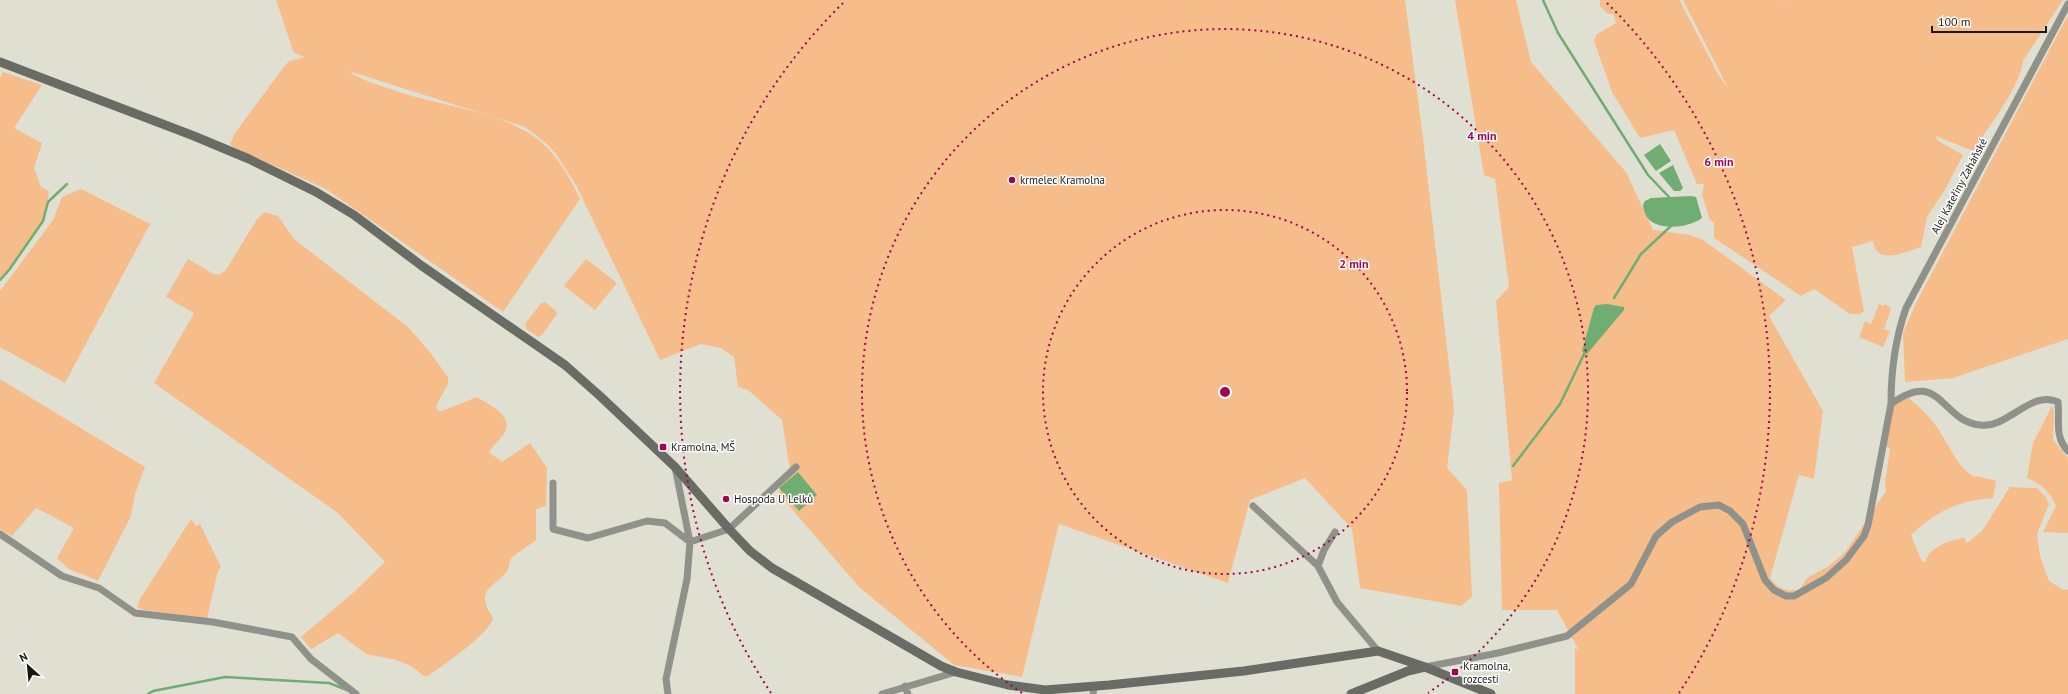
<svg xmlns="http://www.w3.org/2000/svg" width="2068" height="694" viewBox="0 0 2068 694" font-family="'PT Sans',sans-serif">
<rect width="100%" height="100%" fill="#e0e0d2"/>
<path fill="#f6bd8a" d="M 276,0 L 1405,0 L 1423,138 L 1454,409 L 1447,468 L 1467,490 L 1472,597 L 1461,606 L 1360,588 L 1352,529 L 1305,478 L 1250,500 L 1228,583 L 1059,524 L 1022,677 L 954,665 L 859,587 L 778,493 L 790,470 L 782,420 L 748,390 L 738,387 L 734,357 L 721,348 L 701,344 L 660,360 L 576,185 L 556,154 L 546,143 L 525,127 L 349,71 C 360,80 376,84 390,89 C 436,106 502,110 540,141 C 558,156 570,178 580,199 L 503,312 L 326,189 L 233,147 L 230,144 L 235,133 L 283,68 L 289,61 L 305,57 L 294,53 Z
M 1455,0 L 1516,0 L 1531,62 L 1626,172 L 1653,230 L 1690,235 L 1703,240 L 1786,300 L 1769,316 L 1823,411 L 1814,479 L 1799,475 L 1770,578 C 1779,590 1785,591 1799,590 L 1807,578 L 1829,566 L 1846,551 L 1886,491 L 1885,482 L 1890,449 L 1885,445 L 1893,406 L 1906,396 C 1919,406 1930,417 1939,430 C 1950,447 1957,466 1974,477 L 1976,476 L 1996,481 L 1993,498 C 1957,501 1937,511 1911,535 L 1922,562 L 1926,561 C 1928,548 1952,539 1964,538 L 1967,543 L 1982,531 L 2010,487 L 2037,488 L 2045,496 L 2049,504 L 2037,534 L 2040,556 L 2049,581 L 2062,589 L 2068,590 L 2068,694 L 1575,694 L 1575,649 L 1578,649 L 1557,610 L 1502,610 L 1499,483 L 1512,480 L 1496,301 L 1509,287 L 1495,179 L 1484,175 Z
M 1600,0 L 1681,0 L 1680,1 L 1718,74 L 1728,88 L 1683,0 L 1783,0 L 1786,4 L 1784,0 L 2063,0 L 2023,61 C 2020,88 1988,127 1973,151 L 1936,136 L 1937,140 L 1963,155 L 1946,188 L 1927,217 L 1921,247 C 1910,250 1888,261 1878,252 C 1875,250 1874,245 1873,241 L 1852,247 L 1864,311 L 1860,314 L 1850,314 L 1814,289 L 1801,296 L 1714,238 L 1714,222 L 1710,220 L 1702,195 L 1704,184 L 1697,184 L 1674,130 L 1640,138 L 1612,92 L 1594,41 L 1597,34 L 1616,23 L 1613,14 L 1608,14 L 1600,6 Z
M 2068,15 L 2068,339 L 1953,378 L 1905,382 L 1903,333 L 1916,303 Z
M 3,72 L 42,85 L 14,128 L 42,143 L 34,168 L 41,187 L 49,191 L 46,213 L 42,221 L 0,282 L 0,78 Z
M 81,189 L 150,224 L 65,383 L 0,347 L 0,291 L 53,220 L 62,197 Z
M 265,212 L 278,216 L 294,239 L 408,327 L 429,351 L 448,377 L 448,384 L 436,406 L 438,411 L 442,411 L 477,397 C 488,404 514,416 505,432 C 501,439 493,445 489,452 L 502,462 L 530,443 L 547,468 L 546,506 L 536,509 L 536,540 C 529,546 517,552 511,559 C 508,563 510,569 506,573 C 488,591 476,591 493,618 C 488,636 444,664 428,676 L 424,676 L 411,666 L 396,660 L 366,654 L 338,633 L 311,649 L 301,637 L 354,592 L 385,562 L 338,513 L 154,383 L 194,313 L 166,297 L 188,259 L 212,273 L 219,275 L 226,270 L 257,219 Z
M 586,259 L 617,283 L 595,310 L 564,286 Z
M 545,302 L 555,310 L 557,314 L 542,335 L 538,337 L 526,329 L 525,324 L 541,303 Z
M 1879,304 L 1883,306 L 1886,304 L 1891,309 L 1884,329 L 1890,331 L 1883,347 L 1859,337 L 1865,321 L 1871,324 Z
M 0,379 L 145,467 L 135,494 L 131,516 L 98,581 L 69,569 L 57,558 L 74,528 L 40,510 L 36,508 L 12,536 L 0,529 Z
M 2052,406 L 2054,411 L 2053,440 L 2068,458 L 2068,533 L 2043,532 L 2056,506 C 2049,491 2042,484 2027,478 L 2033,443 Z
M 191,519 L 196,526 L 200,524 L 221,567 L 218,571 L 207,618 L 144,610 L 137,607 L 140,599 Z"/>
<path fill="#6fad72" d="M 1660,144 L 1671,161 L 1656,171 L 1644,155 Z
M 1673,165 L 1683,188 L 1680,191 L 1674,191 L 1659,173 Z
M 1691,196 L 1696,197 L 1702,218 C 1688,229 1651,232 1645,213 C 1643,208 1642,205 1645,201 L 1651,198 Z
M 1607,304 L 1624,307 L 1624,310 L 1587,354 L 1582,351 L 1594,308 L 1596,305 Z
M 798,472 L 817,495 L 799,511 L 779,488 Z"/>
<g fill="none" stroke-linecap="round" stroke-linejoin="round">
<path stroke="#6fad72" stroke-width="2.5" d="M 1543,0 L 1558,33 L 1648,175 L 1669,197 L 1670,201
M 0,280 L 9,270 L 43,221 L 48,202 L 67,184
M 1614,298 L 1641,254 L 1671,226 L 1671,223
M 1513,466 L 1560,404 L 1586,350
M 148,694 L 153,691 L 225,677 L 329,683 L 347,690"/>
<path stroke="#8f918b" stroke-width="7" d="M 1891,404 C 1941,367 1940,421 1980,425 C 2008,429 2031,389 2058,402 C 2060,420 2054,437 2068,451
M 553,483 L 553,529 L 588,538 L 647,521 L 665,523 L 690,542 L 729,529 L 796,467
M 1253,506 L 1318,566 L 1337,602 L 1378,651
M 0,534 L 62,576 L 99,588 L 135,613 L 213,622 L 292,637 L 311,659 L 356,694
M 1318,566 L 1324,550 L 1335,532
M 1425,667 L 1498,653 L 1567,636 L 1631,584 L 1656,536 L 1672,522 L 1700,507 L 1719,505 L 1730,511 L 1743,524 L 1765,580 L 1774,590 L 1786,596 L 1794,596 L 1826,578 L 1846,560 L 1864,536 L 1868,525 L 1891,404 C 1891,371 1895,339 1906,308 L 2068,4
M 905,686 L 908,694
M 668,694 L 666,679 L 687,579 L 690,542 L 675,467
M 882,694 L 956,672
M 1093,694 L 1094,686"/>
<path stroke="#686c64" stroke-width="9" d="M 0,62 L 194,136 L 249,159 L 316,192 L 354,215 L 422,266 L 565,365 L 600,396 L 675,467 L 729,529 L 750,551 L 772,568 L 941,666 L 956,672 L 1008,685 L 1045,690 L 1109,685 L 1244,671 L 1378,651 L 1425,667 L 1491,694
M 1351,694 L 1408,671 L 1425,667"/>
</g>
<g fill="none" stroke="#9e064f" stroke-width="2" stroke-dasharray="2 4">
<circle cx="1225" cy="392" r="182"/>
<path d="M1022 693A363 363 0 1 1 1428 693"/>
<path d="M771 693A545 545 0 0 1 843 3M1607 3A545 545 0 0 1 1679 693"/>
</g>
<g fill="#9e064f" stroke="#fff" stroke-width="1.5">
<circle cx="1012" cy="180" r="4"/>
<rect x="659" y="443" width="8" height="8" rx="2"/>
<circle cx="726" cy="499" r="4"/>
<rect x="1451" y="668" width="8" height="8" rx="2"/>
</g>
<g text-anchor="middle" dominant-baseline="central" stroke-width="3" stroke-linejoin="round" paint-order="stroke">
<g font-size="11" fill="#181813" stroke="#fff" text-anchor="start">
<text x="1020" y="180">krmelec Kramolna</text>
<text x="671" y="447">Kramolna, MŠ</text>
<text x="734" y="499">Hospoda U Lelků</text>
<text x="1463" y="666">Kramolna,<tspan x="1463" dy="13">rozcestí</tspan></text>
</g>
<g font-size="11" fill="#181813" stroke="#fff">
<text transform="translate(1959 186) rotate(-62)">Alej Kateřiny Zaháňské</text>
</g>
</g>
<circle cx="1225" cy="392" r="6" fill="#9e064f" stroke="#fff" stroke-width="2"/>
<g font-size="12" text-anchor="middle" font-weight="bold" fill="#9e064f" stroke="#fff" stroke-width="3" stroke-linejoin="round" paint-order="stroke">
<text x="1482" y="140">4 min</text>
<text x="1719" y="166">6 min</text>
<text x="1354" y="268">2 min</text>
</g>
<g transform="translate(28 666) rotate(333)" stroke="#ffffff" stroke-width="3" paint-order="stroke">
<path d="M0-3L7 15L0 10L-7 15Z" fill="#181813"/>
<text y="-6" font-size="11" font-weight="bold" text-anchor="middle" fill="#181813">N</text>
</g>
<path d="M1932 26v6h114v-6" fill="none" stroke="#181813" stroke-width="2"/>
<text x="1938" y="26" font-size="12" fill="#181813" stroke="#ffffff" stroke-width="3" paint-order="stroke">100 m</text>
</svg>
